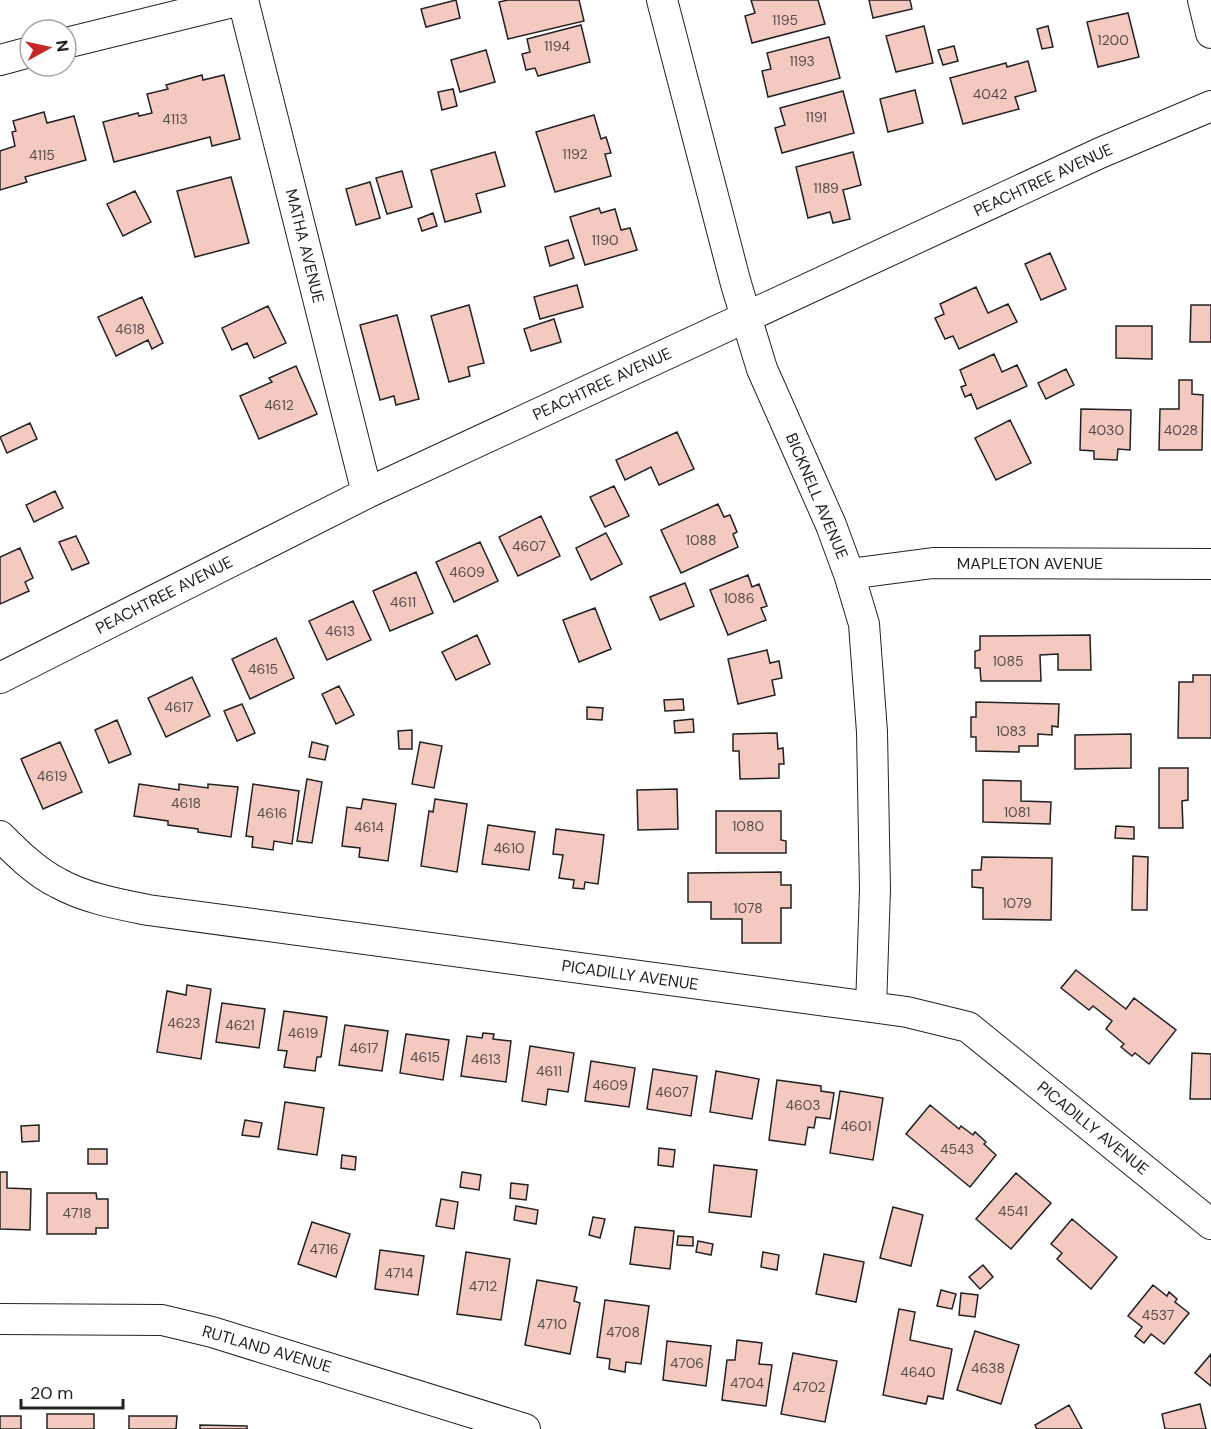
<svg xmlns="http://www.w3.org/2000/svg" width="1211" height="1429" viewBox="0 0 1211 1429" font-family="'DM Sans',sans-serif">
<rect width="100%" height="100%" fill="#fff"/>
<path fill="#f3c9c0" stroke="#222" stroke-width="1.5" d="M 456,0 L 460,18 L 426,27 L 421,9 Z
M 508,0 L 579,0 L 584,21 L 508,39 L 499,2 Z
M 751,0 L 818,0 L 825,24 L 752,43 L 745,16 L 755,13 Z
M 869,0 L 910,0 L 912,9 L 873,18 Z
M 1128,13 L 1139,57 L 1098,67 L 1087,22 Z
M 581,25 L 590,62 L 538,76 L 535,68 L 526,70 L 522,54 L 530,52 L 527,39 Z
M 924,26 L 933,63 L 896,72 L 886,36 Z
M 1048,26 L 1053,47 L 1042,49 L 1037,29 Z
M 829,37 L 840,78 L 768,97 L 762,71 L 771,69 L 767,53 Z
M 954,46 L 958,61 L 943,65 L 938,50 Z
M 486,50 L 495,82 L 460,92 L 451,60 Z
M 1028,61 L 1036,91 L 1015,97 L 1019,109 L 963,124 L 950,78 L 1006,63 L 1007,67 Z
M 202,75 L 203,80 L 224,75 L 240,139 L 212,146 L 210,137 L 114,162 L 103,122 L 138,113 L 139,116 L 152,113 L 147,94 L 168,89 L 166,85 Z
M 453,89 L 457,106 L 442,110 L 438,92 Z
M 915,90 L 923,123 L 888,132 L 880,99 Z
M 843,91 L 854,133 L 782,153 L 775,128 L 785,125 L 780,108 Z
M 44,112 L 47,123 L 74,116 L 86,160 L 25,177 L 27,182 L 0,190 L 0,151 L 15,146 L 12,132 L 16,131 L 13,121 Z
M 594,115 L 601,139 L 606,137 L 611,153 L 605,154 L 611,176 L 555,192 L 536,132 Z
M 495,152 L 505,186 L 476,194 L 481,212 L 445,222 L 431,170 Z
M 853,152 L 861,185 L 843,190 L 850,219 L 833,223 L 830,212 L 808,218 L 796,167 Z
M 402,171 L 412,207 L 387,214 L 376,178 Z
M 231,177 L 249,243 L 195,257 L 177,191 Z
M 370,182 L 380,218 L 356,225 L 346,189 Z
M 135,191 L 151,222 L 123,236 L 107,204 Z
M 599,208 L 601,213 L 615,209 L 621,230 L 630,228 L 637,250 L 585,265 L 570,217 Z
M 433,213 L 437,226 L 422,231 L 418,219 Z
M 568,240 L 574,258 L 550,266 L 545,247 Z
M 1050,253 L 1066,289 L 1041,300 L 1025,264 Z
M 577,285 L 583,307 L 540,319 L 534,297 Z
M 976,287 L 988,313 L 1008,304 L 1017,322 L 959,349 L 953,336 L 945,339 L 935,318 L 944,314 L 940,304 Z
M 142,297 L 163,343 L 152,349 L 148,340 L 116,356 L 98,317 Z
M 469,305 L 484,363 L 468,367 L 470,376 L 449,382 L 431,316 Z
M 1191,305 L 1211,305 L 1211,342 L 1190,342 Z
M 268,306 L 286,343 L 254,358 L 247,343 L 232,350 L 222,328 Z
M 397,315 L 419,399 L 396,405 L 394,396 L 380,400 L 360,325 Z
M 554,319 L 561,342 L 531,351 L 524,329 Z
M 1116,326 L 1152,326 L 1152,359 L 1116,358 Z
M 994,354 L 1002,372 L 1017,365 L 1027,386 L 977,409 L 971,394 L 965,397 L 961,387 L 966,385 L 960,370 Z
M 296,366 L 317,414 L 259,439 L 240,396 L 272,382 L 269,378 Z
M 1066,369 L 1074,385 L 1046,399 L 1038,383 Z
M 1179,380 L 1192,380 L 1192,394 L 1203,395 L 1202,450 L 1159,450 L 1160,409 L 1179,409 Z
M 1081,409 L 1131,410 L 1130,450 L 1118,449 L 1117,460 L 1094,459 L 1094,451 L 1080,450 Z
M 1010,420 L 1031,463 L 996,480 L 975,438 Z
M 30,423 L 37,439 L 7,453 L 0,437 Z
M 677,432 L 694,469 L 659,485 L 651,467 L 625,480 L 616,460 Z
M 614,486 L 629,516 L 605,527 L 590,497 Z
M 55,491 L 63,508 L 34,522 L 26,505 Z
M 718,504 L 724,517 L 730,515 L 737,532 L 733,534 L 738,547 L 681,573 L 661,530 Z
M 541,516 L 560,556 L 518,576 L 499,537 Z
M 606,533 L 622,564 L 591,580 L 576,548 Z
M 76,536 L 89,563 L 72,570 L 59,542 Z
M 480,542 L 498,581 L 454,602 L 436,562 Z
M 20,548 L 33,578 L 25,582 L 29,591 L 0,604 L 0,557 Z
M 416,572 L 433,613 L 390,631 L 373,591 Z
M 748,575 L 752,587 L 759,584 L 767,606 L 761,608 L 766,620 L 728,635 L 710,590 Z
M 685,583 L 694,606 L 660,620 L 650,597 Z
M 353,601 L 371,640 L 327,660 L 309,621 Z
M 595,608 L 611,649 L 579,662 L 563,620 Z
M 477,635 L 490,664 L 456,680 L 442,652 Z
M 1090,635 L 1091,670 L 1058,670 L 1058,654 L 1040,655 L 1041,681 L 981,681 L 980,668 L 975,668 L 975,651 L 980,650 L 980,636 Z
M 276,638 L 294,678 L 250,699 L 232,659 Z
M 767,650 L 770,663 L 779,661 L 782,678 L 772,680 L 775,695 L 738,704 L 728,659 Z
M 1193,675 L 1211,675 L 1211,738 L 1178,738 L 1179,682 L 1193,682 Z
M 192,677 L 210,716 L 166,737 L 148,698 Z
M 339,686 L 354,715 L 336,724 L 322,694 Z
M 683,699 L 684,710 L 665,711 L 664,700 Z
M 976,702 L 1059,704 L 1058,727 L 1052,726 L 1052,735 L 1038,734 L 1038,746 L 1019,746 L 1019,752 L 976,751 L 976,737 L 971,737 L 971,717 L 976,717 Z
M 242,704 L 255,733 L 237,741 L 224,711 Z
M 587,707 L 603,708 L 602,720 L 587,719 Z
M 693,719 L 694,732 L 675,733 L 674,721 Z
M 117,720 L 131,754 L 109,763 L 95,730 Z
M 412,730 L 412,749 L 399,749 L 398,731 Z
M 777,733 L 778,749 L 783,748 L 784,764 L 779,764 L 779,778 L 740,779 L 739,751 L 733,751 L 733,734 Z
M 1131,734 L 1131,768 L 1075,769 L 1075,735 Z
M 60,742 L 82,792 L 43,809 L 21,759 Z
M 312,742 L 328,746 L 325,760 L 309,757 Z
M 420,742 L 442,746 L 434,788 L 412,784 Z
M 1159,768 L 1188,768 L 1188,800 L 1182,801 L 1183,828 L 1159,828 Z
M 307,779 L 322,782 L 312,843 L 297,841 Z
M 983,780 L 1021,781 L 1021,801 L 1051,802 L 1050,824 L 983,822 Z
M 139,784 L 179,790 L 179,784 L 208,788 L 208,784 L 238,787 L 231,837 L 198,832 L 198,829 L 168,825 L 168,821 L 134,816 Z
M 253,784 L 299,791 L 292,844 L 274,841 L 273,850 L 252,847 L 253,837 L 246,836 Z
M 677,789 L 678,829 L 638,830 L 637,790 Z
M 363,799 L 396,804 L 388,861 L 359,857 L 360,848 L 342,846 L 347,807 L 361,809 Z
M 435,799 L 467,804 L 457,872 L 421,866 L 429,811 L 433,812 Z
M 716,811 L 781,811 L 781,840 L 786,841 L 786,853 L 716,853 Z
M 488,825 L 535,832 L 529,870 L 482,864 Z
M 1116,826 L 1134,827 L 1134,839 L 1115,838 Z
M 556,829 L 604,835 L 598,884 L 585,882 L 584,889 L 573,888 L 574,880 L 559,878 L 563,855 L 553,854 Z
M 1133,856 L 1148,857 L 1147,910 L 1132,910 Z
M 982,857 L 1052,858 L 1051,920 L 983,919 L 983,888 L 972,887 L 972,870 L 981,870 Z
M 781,872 L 781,885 L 791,885 L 791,908 L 781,908 L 781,943 L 742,943 L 742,919 L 711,919 L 711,902 L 688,902 L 688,873 Z
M 1076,970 L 1126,1009 L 1134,998 L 1176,1030 L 1149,1064 L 1135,1053 L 1132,1056 L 1121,1047 L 1124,1044 L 1106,1029 L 1112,1021 L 1093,1006 L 1089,1010 L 1061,988 Z
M 187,985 L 211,989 L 201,1059 L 157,1052 L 167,991 L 186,995 Z
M 222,1003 L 265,1009 L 259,1048 L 216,1042 Z
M 284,1011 L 327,1017 L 321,1057 L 317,1057 L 315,1071 L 284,1067 L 287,1051 L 278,1050 Z
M 345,1025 L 388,1031 L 382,1071 L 339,1065 Z
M 483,1033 L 494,1034 L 493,1039 L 511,1041 L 506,1082 L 461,1076 L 467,1036 L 482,1038 Z
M 406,1034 L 449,1040 L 443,1080 L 400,1073 Z
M 530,1046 L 574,1053 L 568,1092 L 548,1089 L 546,1105 L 522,1101 Z
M 1192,1053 L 1211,1054 L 1211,1099 L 1190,1099 Z
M 591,1061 L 635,1068 L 629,1107 L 585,1101 Z
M 653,1069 L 697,1076 L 691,1116 L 647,1109 Z
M 716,1071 L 759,1079 L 752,1119 L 710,1112 Z
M 777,1080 L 821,1086 L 821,1091 L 834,1093 L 830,1119 L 816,1117 L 814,1128 L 808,1127 L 805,1145 L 769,1140 Z
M 840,1091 L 883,1098 L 873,1160 L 830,1153 Z
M 285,1102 L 324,1108 L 317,1155 L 278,1149 Z
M 930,1105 L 959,1129 L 961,1126 L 973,1135 L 975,1132 L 986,1142 L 984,1144 L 996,1155 L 970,1187 L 906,1134 Z
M 245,1120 L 262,1123 L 259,1137 L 242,1135 Z
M 39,1125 L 39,1141 L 22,1142 L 21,1126 Z
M 659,1148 L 675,1150 L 673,1167 L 658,1165 Z
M 88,1149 L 107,1149 L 107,1164 L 88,1164 Z
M 342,1155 L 356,1157 L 355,1170 L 341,1168 Z
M 714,1165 L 757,1170 L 751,1217 L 709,1212 Z
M 0,1172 L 7,1172 L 7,1188 L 31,1189 L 30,1230 L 0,1229 Z
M 462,1172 L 481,1175 L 479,1190 L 460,1187 Z
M 1016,1173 L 1051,1203 L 1011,1249 L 976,1219 Z
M 511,1183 L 528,1185 L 526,1200 L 510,1198 Z
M 47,1193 L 96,1193 L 97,1199 L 108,1199 L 108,1228 L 96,1228 L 96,1234 L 47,1234 Z
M 441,1199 L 458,1202 L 454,1229 L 436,1226 Z
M 516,1206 L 538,1210 L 536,1224 L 514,1220 Z
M 893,1207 L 923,1215 L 911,1266 L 880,1258 Z
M 593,1217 L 605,1219 L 600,1238 L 589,1235 Z
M 1072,1219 L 1117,1257 L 1091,1289 L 1057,1259 L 1062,1253 L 1051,1244 Z
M 312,1222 L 350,1234 L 336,1277 L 298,1264 Z
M 635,1227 L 674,1231 L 670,1269 L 630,1264 Z
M 678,1236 L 693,1237 L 693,1246 L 677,1245 Z
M 698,1241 L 713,1244 L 711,1255 L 696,1252 Z
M 380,1250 L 424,1256 L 418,1295 L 375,1289 Z
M 466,1252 L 510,1259 L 501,1320 L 457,1314 Z
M 763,1252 L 779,1255 L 777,1270 L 761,1267 Z
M 824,1254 L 864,1262 L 856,1302 L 816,1294 Z
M 983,1265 L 993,1277 L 980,1289 L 969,1277 Z
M 537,1280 L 577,1287 L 574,1301 L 580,1303 L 570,1354 L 525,1345 Z
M 1153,1285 L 1167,1296 L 1169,1292 L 1177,1299 L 1175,1302 L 1189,1313 L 1164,1344 L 1151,1334 L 1144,1343 L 1135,1336 L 1142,1327 L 1128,1316 Z
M 941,1290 L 956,1294 L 952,1309 L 937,1306 Z
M 961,1293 L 978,1295 L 975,1317 L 959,1315 Z
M 605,1300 L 649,1306 L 641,1364 L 626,1362 L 625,1372 L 609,1369 L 610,1359 L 597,1357 Z
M 899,1309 L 915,1312 L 910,1340 L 952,1349 L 943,1399 L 928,1396 L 926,1404 L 883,1395 Z
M 975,1331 L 1019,1345 L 1001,1404 L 957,1390 Z
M 737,1340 L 762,1343 L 759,1364 L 772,1365 L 766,1406 L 722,1400 L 727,1360 L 735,1360 Z
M 667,1341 L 711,1346 L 706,1386 L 663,1380 Z
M 793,1353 L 837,1361 L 825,1422 L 781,1414 Z
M 1211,1354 L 1211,1386 L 1195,1373 Z
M 1200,1404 L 1206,1429 L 1165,1429 L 1162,1414 Z
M 1069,1405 L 1082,1429 L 1037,1429 L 1035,1425 Z
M 47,1414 L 94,1414 L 94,1429 L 47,1429 Z
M 0,1416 L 21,1416 L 21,1429 L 0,1429 Z
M 129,1416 L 177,1416 L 176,1429 L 129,1429 Z
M 200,1425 L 247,1426 L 247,1429 L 200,1429 Z"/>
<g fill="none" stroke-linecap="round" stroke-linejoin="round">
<defs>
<path id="street" d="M 243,0 L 367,493
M 662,0 L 736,284 L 762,369 L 831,525 L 849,574 L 864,624 L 872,732 L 875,889 L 871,1007
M 1203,0 L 1211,33
M 66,43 L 241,0
M 0,60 L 30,52
M 849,574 L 933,563 L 1211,564
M 0,678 L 367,493 L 1100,153 L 1211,106
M 0,836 C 17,853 36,872 58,883 C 85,898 118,904 148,910 L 871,1007 L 907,1012 L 968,1027 L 1211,1224
M 0,1319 L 162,1320 L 212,1332 L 525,1429"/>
</defs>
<use href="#street" stroke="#222" stroke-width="32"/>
<use href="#street" stroke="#fff" stroke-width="30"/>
</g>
<g text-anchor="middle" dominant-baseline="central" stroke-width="4.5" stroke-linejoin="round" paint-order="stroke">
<g font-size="14" fill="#564c4a">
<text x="785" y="20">1195</text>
<text x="1113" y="40">1200</text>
<text x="557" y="46">1194</text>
<text x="802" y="61">1193</text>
<text x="990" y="94">4042</text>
<text x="816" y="117">1191</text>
<text x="175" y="119">4113</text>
<text x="575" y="154">1192</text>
<text x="42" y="155">4115</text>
<text x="826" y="188">1189</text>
<text x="605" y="240">1190</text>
<text x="130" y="329">4618</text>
<text x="279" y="405">4612</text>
<text x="1106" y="430">4030</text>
<text x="1181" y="430">4028</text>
<text x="701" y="540">1088</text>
<text x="529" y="546">4607</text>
<text x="467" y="572">4609</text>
<text x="739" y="598">1086</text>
<text x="403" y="602">4611</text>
<text x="340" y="631">4613</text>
<text x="1008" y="661">1085</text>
<text x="263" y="669">4615</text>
<text x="179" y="707">4617</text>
<text x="1011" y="731">1083</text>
<text x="52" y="776">4619</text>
<text x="186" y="803">4618</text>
<text x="1017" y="812">1081</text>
<text x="272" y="813">4616</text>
<text x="748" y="826">1080</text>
<text x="369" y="827">4614</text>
<text x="509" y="848">4610</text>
<text x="1017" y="903">1079</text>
<text x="748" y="908">1078</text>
<text x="184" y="1023">4623</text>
<text x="240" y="1025">4621</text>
<text x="303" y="1033">4619</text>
<text x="364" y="1048">4617</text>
<text x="425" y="1057">4615</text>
<text x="486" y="1059">4613</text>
<text x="549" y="1071">4611</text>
<text x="610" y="1085">4609</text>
<text x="672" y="1092">4607</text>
<text x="803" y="1105">4603</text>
<text x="856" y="1126">4601</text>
<text x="957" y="1149">4543</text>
<text x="1013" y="1211">4541</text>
<text x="77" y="1213">4718</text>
<text x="324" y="1249">4716</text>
<text x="399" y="1273">4714</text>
<text x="483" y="1286">4712</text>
<text x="1158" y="1315">4537</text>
<text x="552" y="1324">4710</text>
<text x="623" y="1332">4708</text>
<text x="687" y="1363">4706</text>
<text x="988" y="1368">4638</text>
<text x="918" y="1372">4640</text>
<text x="747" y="1383">4704</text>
<text x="809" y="1387">4702</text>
</g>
<g font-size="16" fill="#222" stroke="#fff">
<text transform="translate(1043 180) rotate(-25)">PEACHTREE AVENUE</text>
<text transform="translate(305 246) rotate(76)">MATHA AVENUE</text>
<text transform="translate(602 384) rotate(-25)">PEACHTREE AVENUE</text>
<text transform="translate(817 496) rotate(67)">BICKNELL AVENUE</text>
<text x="1030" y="563">MAPLETON AVENUE</text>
<text transform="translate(164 595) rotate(-27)">PEACHTREE AVENUE</text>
<text transform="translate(630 975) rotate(8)">PICADILLY AVENUE</text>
<text transform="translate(1093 1128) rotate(39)">PICADILLY AVENUE</text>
<text transform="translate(267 1349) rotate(16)">RUTLAND AVENUE</text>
</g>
</g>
<g transform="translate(48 48) rotate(82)"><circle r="28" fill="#ffffff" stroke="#a7a7a7" stroke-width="1.5"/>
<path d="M0-4.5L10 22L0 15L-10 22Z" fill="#c62828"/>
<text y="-9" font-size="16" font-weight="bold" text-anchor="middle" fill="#222222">N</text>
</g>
<path d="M21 1399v9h102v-9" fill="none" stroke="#222222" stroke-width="3"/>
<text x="30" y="1399" font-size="18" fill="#222222" stroke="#ffffff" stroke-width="4.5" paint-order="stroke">20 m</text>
</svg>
